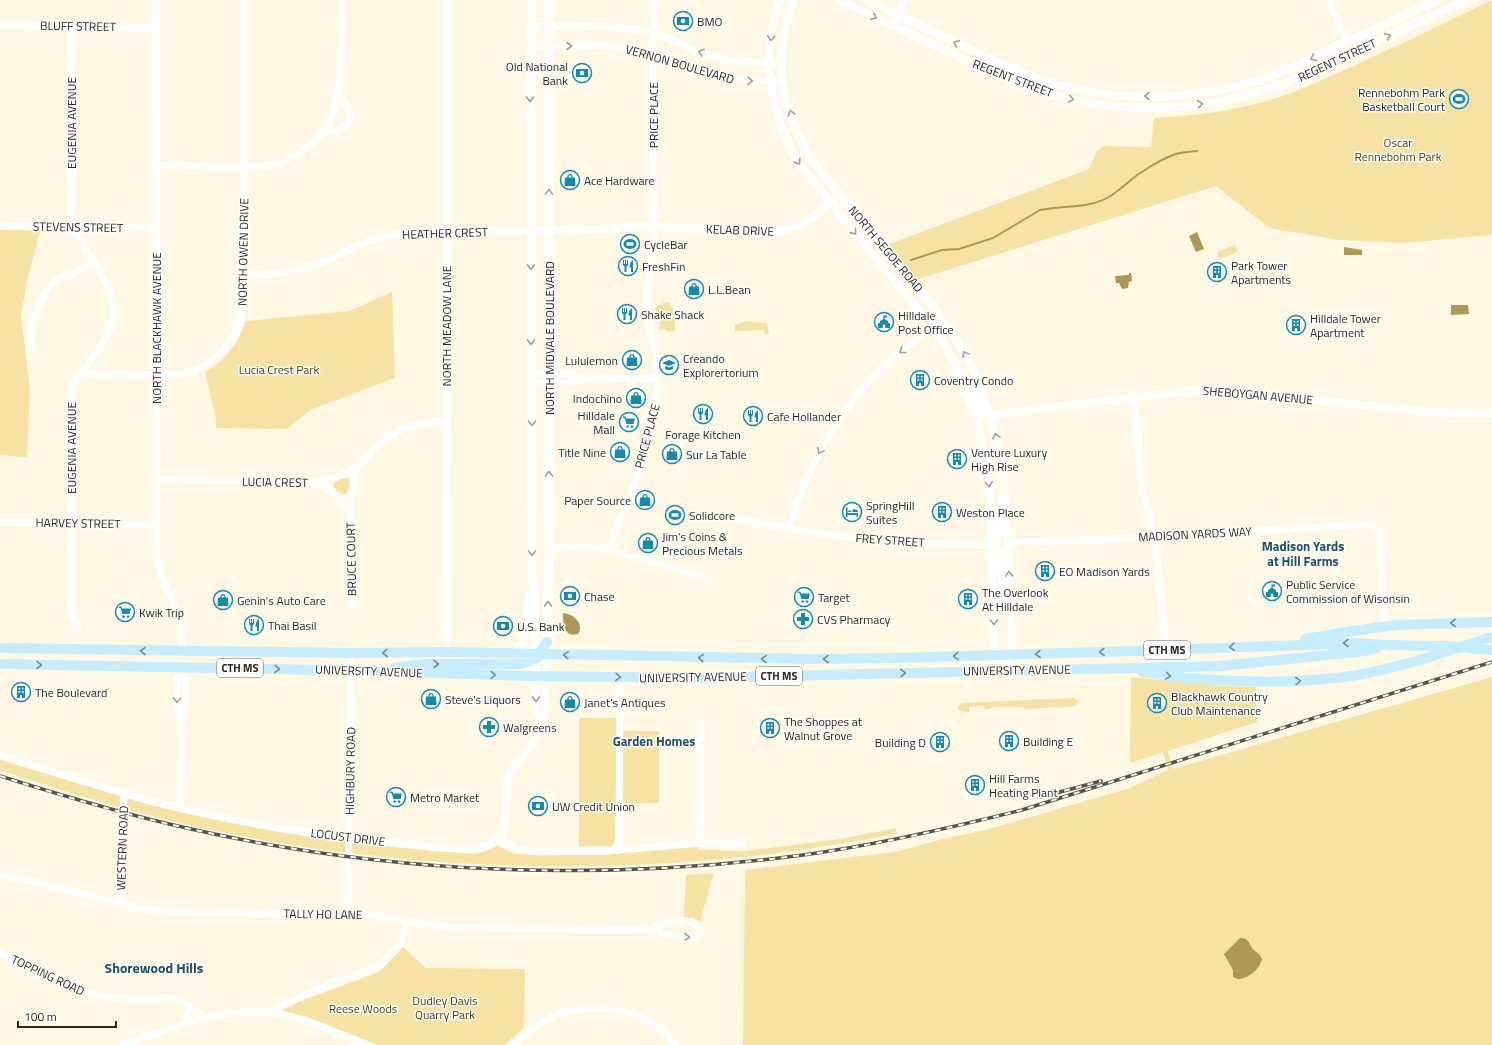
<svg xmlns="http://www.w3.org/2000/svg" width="1492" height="1045" viewBox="0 0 1492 1045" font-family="'Titillium Web',sans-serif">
<rect width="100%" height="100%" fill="#fef8e4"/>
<path fill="#f6e2a2" d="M 1492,0 L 1492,235 L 1404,243 L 1340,240 L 1269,228 L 1216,186 L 912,281 L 884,246 L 1089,169 L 1097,151 L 1104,146 L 1151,147 L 1154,118 C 1194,116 1232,111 1270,100 C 1296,93 1325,78 1349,68 C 1397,46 1445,23 1492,0 Z
M 0,229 L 40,231 L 27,281 L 21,316 L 30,391 L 27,457 L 0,455 Z
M 1235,245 L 1238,252 L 1219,259 L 1217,252 Z
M 392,292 L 395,378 L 310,410 L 287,429 L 216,428 L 216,419 L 205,372 C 225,361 239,343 246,321 L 349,311 Z
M 669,302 L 674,311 L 674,315 L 659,316 L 656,311 L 656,307 L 661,304 L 663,307 L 664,306 L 662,303 Z
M 661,319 L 675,319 L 675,331 L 667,332 L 664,328 L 659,331 Z
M 747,321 L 767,323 L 769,334 L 765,334 L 764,330 L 735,331 L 735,325 Z
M 344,478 L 349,479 C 351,484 349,492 345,495 L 337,491 L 333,485 L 335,482 Z
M 1131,677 L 1223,686 L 1256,687 L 1257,722 L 1168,751 L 1173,769 L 1492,677 L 1492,1045 L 743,1045 L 745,870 L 895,852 L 947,838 L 986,830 L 1130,788 L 1168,770 L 1163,752 L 1130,763 Z
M 1074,698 L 1078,702 L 1075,706 L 1024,709 L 1023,707 C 1010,708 997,705 985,710 L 984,706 L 969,707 L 969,712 L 960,711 L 958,708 L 959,705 L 962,703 Z
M 579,718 L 617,718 L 617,731 L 659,731 L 659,803 L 616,804 L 615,841 L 612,846 L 579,846 Z
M 0,760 L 146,804 L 241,825 L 278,832 L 362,844 L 433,851 L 474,854 L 481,853 L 498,846 L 514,854 L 539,855 L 604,855 L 698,847 L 698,850 L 745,851 L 841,839 L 896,828 L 896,834 C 842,844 787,853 733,858 C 559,875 382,866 211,830 C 139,815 69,793 0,770 Z
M 714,873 L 700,922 L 693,918 L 684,918 L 686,875 Z
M 403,947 L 426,968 L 525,969 L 524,1028 L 504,1045 L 378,1045 L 308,1017 L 277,1010 L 379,972 Z"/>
<path fill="#ac9857" d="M 1197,232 L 1204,249 L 1196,252 L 1189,236 Z
M 1344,247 L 1362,250 L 1362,255 L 1344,255 Z
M 1129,273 L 1131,273 L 1132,281 L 1129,282 L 1128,288 L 1122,289 L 1119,283 L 1116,283 L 1115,276 L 1129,275 Z
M 1451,305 L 1468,305 L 1469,314 L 1451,315 Z
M 563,613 C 573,614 585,623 578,634 C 564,638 563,624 563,613 Z
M 1240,938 C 1248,938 1249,942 1252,948 C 1255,952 1260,953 1262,959 C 1260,969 1248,979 1238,979 L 1233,977 L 1233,970 L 1224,954 Z"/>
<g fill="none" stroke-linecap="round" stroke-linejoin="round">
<path stroke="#ac9857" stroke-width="2" d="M 911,260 L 942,250 L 959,249 L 993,238 L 1040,210 C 1063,205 1088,209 1109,197 C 1120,190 1130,180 1140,173 C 1151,166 1163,158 1176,154 C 1182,152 1190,152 1197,151"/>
<path stroke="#fff" stroke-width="7" d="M 446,0 L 447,652
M 1328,0 L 1348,42
M 893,25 L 905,0
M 72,26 L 71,227 L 95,263 L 106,284 L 112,299 L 113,315 L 112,324 L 105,340 L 73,385 L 71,394 L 71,605 L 73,617 L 78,628
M 531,26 C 571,27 612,23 652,33 C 669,37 685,47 702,53 C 728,62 754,63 780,63
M 156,28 L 157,557 C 159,578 172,594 178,615 C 182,627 181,639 182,652
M 530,46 C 565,46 600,43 634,49 C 659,53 680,66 703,73 C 730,80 755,81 782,82
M 324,132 L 338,129 L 347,125 L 351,116 L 347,104 L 338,96
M 155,165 C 194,164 233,170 271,165 C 281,163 291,158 299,153 C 337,130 340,95 341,55 C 342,37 342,18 341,0
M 0,226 L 156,228
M 244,275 C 275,276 304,270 333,258 C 350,250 367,240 386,236 C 415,230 444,231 474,231 C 493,231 512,231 531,231
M 31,348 L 31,327 L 39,304 L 50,285 L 57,280 L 95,263
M 531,373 L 571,374 L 580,379
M 80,374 C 100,374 119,375 138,375 C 153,375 167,376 181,374 C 209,368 234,346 241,318 C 244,304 244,289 244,275 L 244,0
M 531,384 L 571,383 L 580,379 L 657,378
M 1134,397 L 1141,483 L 1155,537 L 1166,650 C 1164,663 1151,662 1141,665
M 156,479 L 313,483 C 327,479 345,476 357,467 C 364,462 369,453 375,447 C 395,427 420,423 447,422
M 313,483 C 330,488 340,497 350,511
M 725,518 L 734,518 C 797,532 860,540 924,543 C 946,544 969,545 991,544
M 0,522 L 156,525
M 789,529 C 808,464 839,407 889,361 C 906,346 925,333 943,321
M 1009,543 L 1155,537 L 1370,524 L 1377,528 L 1380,532 L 1384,627
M 549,548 L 591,547 L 610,550 L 708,578
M 610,550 L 616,526 L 629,503 L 657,404 L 657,356 L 650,332 L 647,301 L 649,267 L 654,242 L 652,91 L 654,0
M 352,606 L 352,549 L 350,511 L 351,496 L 357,467
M 1166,650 C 1171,660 1183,662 1193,664
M 535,676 L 536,711 L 542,721
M 182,727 C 185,708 189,685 182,667
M 0,755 C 38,768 77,779 115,790 C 137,797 160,804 182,809 C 257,826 333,837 410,844 C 429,846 472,853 489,845 C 516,833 501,799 509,776 C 514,763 527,752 535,740 C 546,724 546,696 546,677
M 180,809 C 180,784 182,759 181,734 C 180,712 171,687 182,667
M 498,838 L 517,849 L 540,852 L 604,851 L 696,843 L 742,843
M 700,843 L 701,720
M 619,850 L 620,688
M 0,875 L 57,887 L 133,907 L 156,911 L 174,912 L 315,914 L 348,912 L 448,927 L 543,929 L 649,930 L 685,938 L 694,938 L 700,934 L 701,929 C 699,927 696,924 694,923 C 682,917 660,924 649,930
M 120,904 L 124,793
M 348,912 L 351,653
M 0,953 L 90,994 L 106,997 L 130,999 L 172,998 L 184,1002 L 205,1018
M 269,1012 L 312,992 L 381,965 L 396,949 L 401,941 L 407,921
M 186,1023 L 189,1007
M 123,1045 C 134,1040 147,1037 158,1033 C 195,1019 234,1008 274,1013 C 304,1017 339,1034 367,1045
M 512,1045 C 523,1036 534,1027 547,1020 C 576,1003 619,1005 648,1021 C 658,1026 671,1034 675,1045"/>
<path stroke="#fff" stroke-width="8" d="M 780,0 C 759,58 770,112 799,164 L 940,336 L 956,366 L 976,418 L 986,465 L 991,505 L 991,535 L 995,655 L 1006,670 L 1013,655 C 1012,634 1010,614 1010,593 C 1008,517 1006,439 973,369 C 957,337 935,307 911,280 C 896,261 881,242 865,223 C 849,204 831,186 816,165 C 796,137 781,99 781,64 C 780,42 787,20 794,0
M 839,0 C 877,18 914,36 952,53 C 978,66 1004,79 1032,88 C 1108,115 1194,114 1270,88 C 1298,79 1324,65 1350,53 C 1389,35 1428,18 1467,0
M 866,0 C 896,14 927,29 957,43 C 983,56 1009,68 1036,78 C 1105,102 1183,102 1253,82 C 1283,73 1311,59 1338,46 C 1372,31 1405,15 1438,0
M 0,25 L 156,28 L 156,0
M 531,231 L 603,229 L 636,226 L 775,232 C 804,228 813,217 834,199
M 961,375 L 970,384 L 982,412 L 990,415
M 976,418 L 1023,411 L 1180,392 L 1218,390 L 1420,411 L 1449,413 L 1492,413
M 991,544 L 995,545 L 999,551 L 1003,593 L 1008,606
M 991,544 C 1004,536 1001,514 1001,500"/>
<path stroke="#fff" stroke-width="9" d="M 531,0 L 532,573 L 535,591 L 535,676
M 511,654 C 515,652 518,650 521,646 C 525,639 529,606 529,596
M 546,677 L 549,548 L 549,0"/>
<path stroke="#c6edfd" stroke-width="10" d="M 1305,639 L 1353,631 L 1397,625 L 1492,622
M 0,648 L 351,653 L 447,652 L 810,659 L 896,658 L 1166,650 L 1355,643 L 1384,645 L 1445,646 L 1492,650
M 0,664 L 384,671 L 524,676 L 694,678 L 1221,666 L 1327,655 L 1365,651 L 1377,648
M 395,668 L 424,664 L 522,664 L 536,658 L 547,642
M 1142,672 C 1154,673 1166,676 1178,677 C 1230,682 1284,684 1336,678 C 1390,672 1441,653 1492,637"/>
<defs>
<path id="rail" d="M 0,776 C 63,796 126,815 191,829 C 391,874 599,882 803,855 C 877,845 950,828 1022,810 L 1492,662
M 1041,797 L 1101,781"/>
</defs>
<use href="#rail" stroke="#565247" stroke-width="3.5"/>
<use href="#rail" stroke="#fff" stroke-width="2" stroke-dasharray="6" stroke-linecap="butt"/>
</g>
<defs><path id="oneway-chevron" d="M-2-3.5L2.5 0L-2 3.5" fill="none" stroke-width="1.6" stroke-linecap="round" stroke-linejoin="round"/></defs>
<g stroke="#9f9e9a">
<use href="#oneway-chevron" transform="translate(874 17) rotate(25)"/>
<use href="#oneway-chevron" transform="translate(1388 36) rotate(-25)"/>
<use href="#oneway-chevron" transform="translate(771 38) rotate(96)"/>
<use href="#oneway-chevron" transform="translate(956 43) rotate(-155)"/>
<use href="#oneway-chevron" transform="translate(569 46)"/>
<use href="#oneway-chevron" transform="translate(701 52) rotate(-160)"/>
<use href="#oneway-chevron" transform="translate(1313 58) rotate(156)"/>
<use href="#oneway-chevron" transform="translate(750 81) rotate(3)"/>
<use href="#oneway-chevron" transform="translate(1147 96) rotate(180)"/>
<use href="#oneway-chevron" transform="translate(530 99) rotate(90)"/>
<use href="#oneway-chevron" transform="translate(1071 99) rotate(11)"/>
<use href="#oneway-chevron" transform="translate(1200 104) rotate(-8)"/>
<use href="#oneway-chevron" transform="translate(791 113) rotate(-108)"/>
<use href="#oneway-chevron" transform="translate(798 162) rotate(57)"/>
<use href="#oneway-chevron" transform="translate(549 192) rotate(-90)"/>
<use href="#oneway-chevron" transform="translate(854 232) rotate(51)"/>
<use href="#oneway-chevron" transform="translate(531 267) rotate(90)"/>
<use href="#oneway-chevron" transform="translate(531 342) rotate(90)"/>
<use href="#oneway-chevron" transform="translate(902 351) rotate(143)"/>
<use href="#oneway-chevron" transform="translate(965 354) rotate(-118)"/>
<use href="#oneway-chevron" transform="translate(532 423) rotate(90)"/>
<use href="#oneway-chevron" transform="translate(996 436) rotate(-102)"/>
<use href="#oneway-chevron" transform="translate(820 451) rotate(118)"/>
<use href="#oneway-chevron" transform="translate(549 474) rotate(-90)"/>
<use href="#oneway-chevron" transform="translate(989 484) rotate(83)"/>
<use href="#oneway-chevron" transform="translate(532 553) rotate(90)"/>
<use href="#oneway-chevron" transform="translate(1009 574) rotate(-92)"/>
<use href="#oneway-chevron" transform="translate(548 604) rotate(-89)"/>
<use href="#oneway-chevron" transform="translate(994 622) rotate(89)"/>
<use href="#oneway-chevron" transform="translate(536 699) rotate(88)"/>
<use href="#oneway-chevron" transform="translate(177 700) rotate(91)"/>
<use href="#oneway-chevron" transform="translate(687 937) rotate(1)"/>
</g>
<g stroke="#788a8e">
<use href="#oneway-chevron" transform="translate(1453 623) rotate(178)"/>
<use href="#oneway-chevron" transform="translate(1346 643) rotate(179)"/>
<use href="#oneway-chevron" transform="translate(1232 647) rotate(177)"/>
<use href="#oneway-chevron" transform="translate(143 651) rotate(-179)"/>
<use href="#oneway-chevron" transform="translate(1102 652) rotate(178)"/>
<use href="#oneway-chevron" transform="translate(385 653) rotate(179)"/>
<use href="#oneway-chevron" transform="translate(1038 654) rotate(179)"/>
<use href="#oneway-chevron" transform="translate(566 655) rotate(-179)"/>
<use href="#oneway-chevron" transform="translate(956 656) rotate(178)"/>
<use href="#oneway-chevron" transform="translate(701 658) rotate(-179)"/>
<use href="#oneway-chevron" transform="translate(764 659) rotate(-179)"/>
<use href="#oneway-chevron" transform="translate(826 659) rotate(180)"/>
<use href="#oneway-chevron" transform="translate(436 664)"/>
<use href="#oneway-chevron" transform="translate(39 665) rotate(1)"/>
<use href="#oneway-chevron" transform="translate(277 669) rotate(1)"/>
<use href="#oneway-chevron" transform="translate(903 673) rotate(-2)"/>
<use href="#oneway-chevron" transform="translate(493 675) rotate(2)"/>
<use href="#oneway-chevron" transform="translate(1168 676) rotate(9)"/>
<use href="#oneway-chevron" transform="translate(618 677) rotate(1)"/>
<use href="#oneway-chevron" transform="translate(1298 681) rotate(-1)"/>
</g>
<defs>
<symbol id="bank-ring" viewBox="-11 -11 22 22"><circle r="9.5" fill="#fff" stroke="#148aae" stroke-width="1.5"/><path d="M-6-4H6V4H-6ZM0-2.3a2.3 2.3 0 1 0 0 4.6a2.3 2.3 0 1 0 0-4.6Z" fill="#148aae"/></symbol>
<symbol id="stadium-ring" viewBox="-11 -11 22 22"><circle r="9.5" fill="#fff" stroke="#148aae" stroke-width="1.5"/><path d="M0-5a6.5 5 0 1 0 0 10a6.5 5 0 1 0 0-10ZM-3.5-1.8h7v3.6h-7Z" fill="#148aae"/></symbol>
<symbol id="shop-ring" viewBox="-11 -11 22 22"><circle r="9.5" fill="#fff" stroke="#148aae" stroke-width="1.5"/><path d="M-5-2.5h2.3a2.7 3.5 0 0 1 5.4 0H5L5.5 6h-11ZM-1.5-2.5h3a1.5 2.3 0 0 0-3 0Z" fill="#148aae"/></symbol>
<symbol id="restaurant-ring" viewBox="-11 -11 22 22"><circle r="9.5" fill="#fff" stroke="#148aae" stroke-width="1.5"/><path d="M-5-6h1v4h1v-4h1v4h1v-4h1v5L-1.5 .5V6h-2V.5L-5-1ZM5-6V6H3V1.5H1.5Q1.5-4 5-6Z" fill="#148aae"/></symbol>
<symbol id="building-ring" viewBox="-11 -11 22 22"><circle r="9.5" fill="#fff" stroke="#148aae" stroke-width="1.5"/><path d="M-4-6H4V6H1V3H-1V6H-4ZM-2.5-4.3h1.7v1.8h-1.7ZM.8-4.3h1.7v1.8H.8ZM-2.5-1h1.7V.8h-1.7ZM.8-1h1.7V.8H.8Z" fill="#148aae"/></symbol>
<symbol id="civic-ring" viewBox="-11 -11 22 22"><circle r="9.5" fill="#fff" stroke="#148aae" stroke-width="1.5"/><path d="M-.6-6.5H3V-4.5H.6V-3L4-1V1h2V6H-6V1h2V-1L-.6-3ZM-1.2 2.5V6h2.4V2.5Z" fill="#148aae"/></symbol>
<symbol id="school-ring" viewBox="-11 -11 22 22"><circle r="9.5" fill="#fff" stroke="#148aae" stroke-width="1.5"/><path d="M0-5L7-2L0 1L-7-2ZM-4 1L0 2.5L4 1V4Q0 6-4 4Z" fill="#148aae"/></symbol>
<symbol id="supermarket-ring" viewBox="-11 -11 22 22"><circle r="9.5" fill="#fff" stroke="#148aae" stroke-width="1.5"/><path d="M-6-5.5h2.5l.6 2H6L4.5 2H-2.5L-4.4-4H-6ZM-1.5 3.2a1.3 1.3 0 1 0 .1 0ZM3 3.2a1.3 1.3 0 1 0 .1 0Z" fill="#148aae"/></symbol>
<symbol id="hotel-ring" viewBox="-11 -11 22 22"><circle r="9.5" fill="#fff" stroke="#148aae" stroke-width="1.5"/><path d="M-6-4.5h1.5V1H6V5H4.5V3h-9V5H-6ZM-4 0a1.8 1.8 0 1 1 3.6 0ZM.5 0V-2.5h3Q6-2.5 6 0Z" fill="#148aae"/></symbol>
<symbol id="pharmacy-ring" viewBox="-11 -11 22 22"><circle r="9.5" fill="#fff" stroke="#148aae" stroke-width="1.5"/><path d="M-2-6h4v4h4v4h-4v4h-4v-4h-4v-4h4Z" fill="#148aae"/></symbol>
</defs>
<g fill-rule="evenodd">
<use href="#bank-ring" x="672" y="10" width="22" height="22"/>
<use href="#bank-ring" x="571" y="62" width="22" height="22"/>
<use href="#stadium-ring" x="1448" y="88" width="22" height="22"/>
<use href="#shop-ring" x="559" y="169" width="22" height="22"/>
<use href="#stadium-ring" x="619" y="233" width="22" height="22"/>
<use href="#restaurant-ring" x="617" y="255" width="22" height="22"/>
<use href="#building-ring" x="1206" y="261" width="22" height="22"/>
<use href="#shop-ring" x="683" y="278" width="22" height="22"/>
<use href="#restaurant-ring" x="616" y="303" width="22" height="22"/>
<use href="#civic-ring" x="873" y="311" width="22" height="22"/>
<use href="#building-ring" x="1285" y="314" width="22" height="22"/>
<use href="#shop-ring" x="621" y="349" width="22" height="22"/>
<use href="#school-ring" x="658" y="354" width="22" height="22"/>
<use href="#building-ring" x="909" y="369" width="22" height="22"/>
<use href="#shop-ring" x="625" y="387" width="22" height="22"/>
<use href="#restaurant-ring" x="692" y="403" width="22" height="22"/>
<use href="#restaurant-ring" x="742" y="405" width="22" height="22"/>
<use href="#supermarket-ring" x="618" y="411" width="22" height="22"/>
<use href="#shop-ring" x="609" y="441" width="22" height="22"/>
<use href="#shop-ring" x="661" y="443" width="22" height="22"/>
<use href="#building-ring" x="946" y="448" width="22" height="22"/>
<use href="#shop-ring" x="634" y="489" width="22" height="22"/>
<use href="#hotel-ring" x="841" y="501" width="22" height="22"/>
<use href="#building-ring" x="931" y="501" width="22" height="22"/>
<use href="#stadium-ring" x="664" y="504" width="22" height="22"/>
<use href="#shop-ring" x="637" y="532" width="22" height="22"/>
<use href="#building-ring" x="1034" y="560" width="22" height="22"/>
<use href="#civic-ring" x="1261" y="580" width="22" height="22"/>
<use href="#bank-ring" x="559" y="585" width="22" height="22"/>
<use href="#supermarket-ring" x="793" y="586" width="22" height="22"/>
<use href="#building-ring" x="957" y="588" width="22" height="22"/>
<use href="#shop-ring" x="212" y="589" width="22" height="22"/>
<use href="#supermarket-ring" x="114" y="601" width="22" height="22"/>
<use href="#pharmacy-ring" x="792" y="608" width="22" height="22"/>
<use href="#restaurant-ring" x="243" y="614" width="22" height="22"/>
<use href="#bank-ring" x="492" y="615" width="22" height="22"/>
<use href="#building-ring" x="10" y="681" width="22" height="22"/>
<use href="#shop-ring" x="420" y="688" width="22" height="22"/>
<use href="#shop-ring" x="559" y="691" width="22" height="22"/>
<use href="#building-ring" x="1146" y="692" width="22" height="22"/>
<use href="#pharmacy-ring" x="478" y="716" width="22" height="22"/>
<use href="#building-ring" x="759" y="717" width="22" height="22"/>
<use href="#building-ring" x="998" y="730" width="22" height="22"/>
<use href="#building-ring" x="929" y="731" width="22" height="22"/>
<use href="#building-ring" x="964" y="774" width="22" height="22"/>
<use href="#supermarket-ring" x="385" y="786" width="22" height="22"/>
<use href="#bank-ring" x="527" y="795" width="22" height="22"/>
</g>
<g text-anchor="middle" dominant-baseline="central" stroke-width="3" stroke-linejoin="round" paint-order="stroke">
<g fill="#fff" stroke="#6a6862" stroke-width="1">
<rect x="1144" y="641" width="46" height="18" rx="3"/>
<rect x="217" y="659" width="46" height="18" rx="3"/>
<rect x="756" y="667" width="46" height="18" rx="3"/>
</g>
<g font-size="11" font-weight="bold" fill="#2a271e">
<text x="1167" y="650">CTH MS</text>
<text x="240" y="668">CTH MS</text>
<text x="779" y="676">CTH MS</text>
</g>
<g font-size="12" fill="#2a271e" stroke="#fff" text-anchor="start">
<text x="697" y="21">BMO</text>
<text x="568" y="66" text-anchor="end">Old National<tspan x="568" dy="14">Bank</tspan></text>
<text x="1445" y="92" text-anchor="end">Rennebohm Park<tspan x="1445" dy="14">Basketball Court</tspan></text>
<text x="584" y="180">Ace Hardware</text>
<text x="644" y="244">CycleBar</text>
<text x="1231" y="265">Park Tower<tspan x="1231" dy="14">Apartments</tspan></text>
<text x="642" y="266">FreshFin</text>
<text x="708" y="289">L.L.Bean</text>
<text x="641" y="314">Shake Shack</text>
<text x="898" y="315">Hilldale<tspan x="898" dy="14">Post Office</tspan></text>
<text x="1310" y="318">Hilldale Tower<tspan x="1310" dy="14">Apartment</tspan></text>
<text x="683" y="358">Creando<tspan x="683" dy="14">Explorertorium</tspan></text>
<text x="618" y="360" text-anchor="end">Lululemon</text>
<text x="934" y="380">Coventry Condo</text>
<text x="622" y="398" text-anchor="end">Indochino</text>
<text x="615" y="415" text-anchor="end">Hilldale<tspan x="615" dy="14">Mall</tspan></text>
<text x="767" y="416">Cafe Hollander</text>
<text x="703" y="434" text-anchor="middle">Forage Kitchen</text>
<text x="606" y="452" text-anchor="end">Title Nine</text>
<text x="971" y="452">Venture Luxury<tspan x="971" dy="14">High Rise</tspan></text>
<text x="686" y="454">Sur La Table</text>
<text x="631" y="500" text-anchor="end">Paper Source</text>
<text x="866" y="505">SpringHill<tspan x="866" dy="14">Suites</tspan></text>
<text x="956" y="512">Weston Place</text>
<text x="689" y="515">Solidcore</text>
<text x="662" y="536">Jim's Coins &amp;<tspan x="662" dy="14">Precious Metals</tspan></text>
<text x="1059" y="571">EO Madison Yards</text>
<text x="1286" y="584">Public Service<tspan x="1286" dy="14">Commission of Wisonsin</tspan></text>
<text x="982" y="592">The Overlook<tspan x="982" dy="14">At Hilldale</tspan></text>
<text x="584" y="596">Chase</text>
<text x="818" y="597">Target</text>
<text x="237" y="600">Genin's Auto Care</text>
<text x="139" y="612">Kwik Trip</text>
<text x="817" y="619">CVS Pharmacy</text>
<text x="268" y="625">Thai Basil</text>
<text x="517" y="626">U.S. Bank</text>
<text x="35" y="692">The Boulevard</text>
<text x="1171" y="696">Blackhawk Country<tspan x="1171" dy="14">Club Maintenance</tspan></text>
<text x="445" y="699">Steve's Liquors</text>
<text x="584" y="702">Janet's Antiques</text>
<text x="784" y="721">The Shoppes at<tspan x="784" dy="14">Walnut Grove</tspan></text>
<text x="503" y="727">Walgreens</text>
<text x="1023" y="741">Building E</text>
<text x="926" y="742" text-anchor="end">Building D</text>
<text x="989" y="778">Hill Farms<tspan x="989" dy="14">Heating Plant</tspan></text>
<text x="410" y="797">Metro Market</text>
<text x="552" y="806">UW Credit Union</text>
</g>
<g font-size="12" fill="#2a271e" stroke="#fff">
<text transform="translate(78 26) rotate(1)">BLUFF STREET</text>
<text transform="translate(1337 60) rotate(-25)">REGENT STREET</text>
<text transform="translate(680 64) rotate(16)">VERNON BOULEVARD</text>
<text transform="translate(1013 78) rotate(21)">REGENT STREET</text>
<text transform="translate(653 115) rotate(-90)">PRICE PLACE</text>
<text transform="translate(71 123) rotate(-90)">EUGENIA AVENUE</text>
<text transform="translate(78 227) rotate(1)">STEVENS STREET</text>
<text transform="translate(740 230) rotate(2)">KELAB DRIVE</text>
<text transform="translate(445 233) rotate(-2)">HEATHER CREST</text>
<text transform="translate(886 249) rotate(50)">NORTH SEGOE ROAD</text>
<text transform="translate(243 252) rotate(-89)">NORTH OWEN DRIVE</text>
<text transform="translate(446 326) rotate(-90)">NORTH MEADOW LANE</text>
<text transform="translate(156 328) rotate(-90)">NORTH BLACKHAWK AVENUE</text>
<text transform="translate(549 338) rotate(-90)">NORTH MIDVALE BOULEVARD</text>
<text transform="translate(1258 395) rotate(5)">SHEBOYGAN AVENUE</text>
<text transform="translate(647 436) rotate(-75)">PRICE PLACE</text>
<text transform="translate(71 448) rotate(-90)">EUGENIA AVENUE</text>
<text transform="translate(275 482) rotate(1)">LUCIA CREST</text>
<text transform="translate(78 523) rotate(1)">HARVEY STREET</text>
<text transform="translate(1195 534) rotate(-3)">MADISON YARDS WAY</text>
<text transform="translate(890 540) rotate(4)">FREY STREET</text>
<text transform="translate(351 559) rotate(-91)">BRUCE COURT</text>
<text transform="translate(1017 670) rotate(-1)">UNIVERSITY AVENUE</text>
<text transform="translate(369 671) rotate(2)">UNIVERSITY AVENUE</text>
<text transform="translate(693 677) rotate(-1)">UNIVERSITY AVENUE</text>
<text transform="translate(350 771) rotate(-89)">HIGHBURY ROAD</text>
<text transform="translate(348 837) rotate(7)">LOCUST DRIVE</text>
<text transform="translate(122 848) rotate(-88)">WESTERN ROAD</text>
<text transform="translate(323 914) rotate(1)">TALLY HO LANE</text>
<text transform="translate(48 975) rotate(25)">TOPPING ROAD</text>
</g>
<g font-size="12" fill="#50410c" stroke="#fff">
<text x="1398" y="142">Oscar<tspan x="1398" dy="14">Rennebohm Park</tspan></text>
<text x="279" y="369">Lucia Crest Park</text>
<text x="445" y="1000">Dudley Davis<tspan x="445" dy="14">Quarry Park</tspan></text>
<text x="363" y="1008">Reese Woods</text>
</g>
<g font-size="13" font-weight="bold" fill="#1f5062" stroke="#fff">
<text x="1303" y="546">Madison Yards<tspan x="1303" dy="15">at Hill Farms</tspan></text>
<text x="654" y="741">Garden Homes</text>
</g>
<g font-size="14" font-weight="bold" fill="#1f5062" stroke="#fff">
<text x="154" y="967">Shorewood Hills</text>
</g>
</g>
<path d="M18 1021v6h98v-6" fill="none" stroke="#2a271e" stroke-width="2"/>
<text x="24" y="1021" font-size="12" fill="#2a271e" stroke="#ffffff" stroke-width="3" paint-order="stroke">100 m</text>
</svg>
